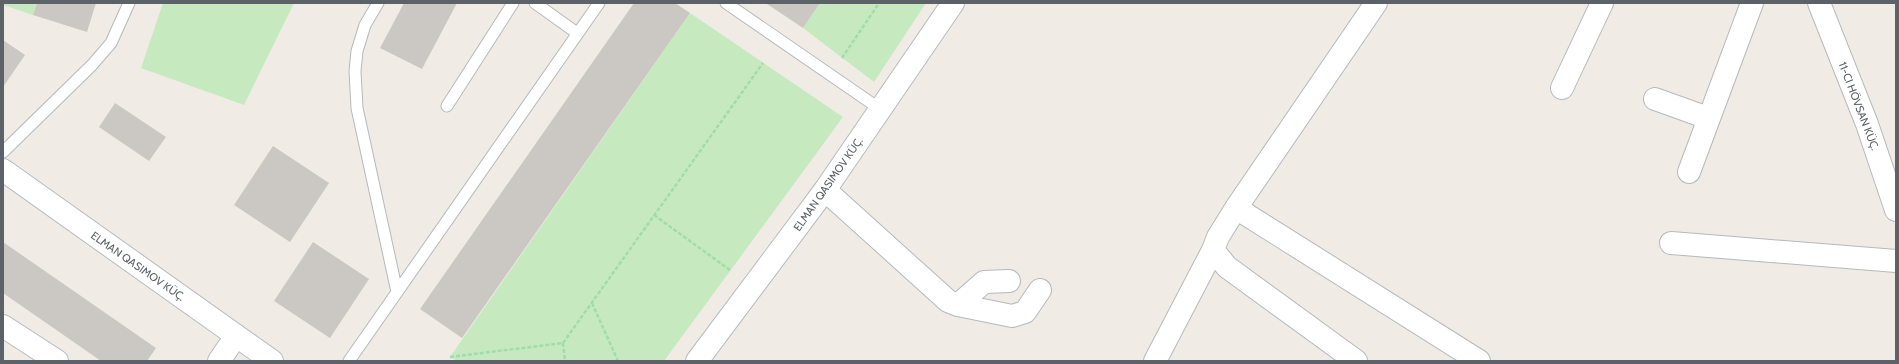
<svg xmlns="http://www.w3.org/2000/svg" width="1899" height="364" viewBox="0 0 1899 364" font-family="Cabin,sans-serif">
<rect width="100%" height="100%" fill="#f0ece5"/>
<path fill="#c6e9c0" d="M 3,3 L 37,3 L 33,15 L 3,5 Z
M 163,3 L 294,3 L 244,105 L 141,68 Z
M 820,3 L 926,3 L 874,82 L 803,28 Z
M 690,13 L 843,117 L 664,361 L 457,361 L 450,357 Z"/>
<path fill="#cbc7c2" d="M 37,3 L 96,3 L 87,32 L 33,15 Z
M 404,3 L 457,3 L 422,69 L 380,48 Z
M 634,3 L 675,3 L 690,13 L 462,338 L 420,309 Z
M 768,3 L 820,3 L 803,28 L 767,4 Z
M 3,40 L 25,55 L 3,87 Z
M 115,103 L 166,137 L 149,161 L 99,127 Z
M 273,146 L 329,183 L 290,242 L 234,205 Z
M 3,242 L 156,348 L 147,361 L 101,361 L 3,293 Z
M 313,242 L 369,279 L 330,338 L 274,301 Z"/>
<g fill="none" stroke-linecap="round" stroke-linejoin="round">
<defs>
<path id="lane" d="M 378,3 L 365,25 L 357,51 L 355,71 L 357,108 L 397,292
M 535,3 L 577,33
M 726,3 L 880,109
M 447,106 L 513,3
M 3,152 L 92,65 L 111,43 L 129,3
M 349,361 L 599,3"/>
<path id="street" d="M 1819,3 L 1867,124 L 1896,210
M 1562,88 L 1602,3
M 1655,99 L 1708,118
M 1689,172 L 1752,3
M 825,190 L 948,301 L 958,305 L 1012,316 L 1025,312 L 1040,290
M 1236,208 L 1479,361
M 1671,243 L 1896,261
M 958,305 L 984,282 L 1009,281
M 3,326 L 57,361
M 219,361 L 236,336
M 1155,361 L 1213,250
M 1356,361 L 1227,267 L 1213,250 L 1218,237 L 1236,208 L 1376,3"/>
<path id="secondary" d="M 3,170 L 272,361
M 697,361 L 825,190 L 953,3"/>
</defs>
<use href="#lane" stroke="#b5b9bd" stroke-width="13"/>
<use href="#street" stroke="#b5b9bd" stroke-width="24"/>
<use href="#secondary" stroke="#b6bbc0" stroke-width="24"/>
<path stroke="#a2dca8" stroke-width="2.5" stroke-dasharray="4 2" stroke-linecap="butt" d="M 842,58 L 879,3
M 654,215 L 730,270
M 592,303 L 618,361
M 563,343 L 565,361
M 450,357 L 563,343 L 763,63"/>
<use href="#lane" stroke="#fff" stroke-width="11"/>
<use href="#street" stroke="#fff" stroke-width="22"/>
<use href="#secondary" stroke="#fff" stroke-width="22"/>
</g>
<g text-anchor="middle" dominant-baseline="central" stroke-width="3.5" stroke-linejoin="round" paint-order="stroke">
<g font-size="11" fill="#5c6267" stroke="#fff">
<text transform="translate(1859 106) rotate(69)">11-CI HÖVSAN KÜÇ.</text>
<text transform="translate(828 184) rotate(-55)">ELMAN QASIMOV KÜÇ.</text>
<text transform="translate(138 266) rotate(35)">ELMAN QASIMOV KÜÇ.</text>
</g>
</g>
<rect width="1899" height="364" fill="none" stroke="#5c6267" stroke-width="8"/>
</svg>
